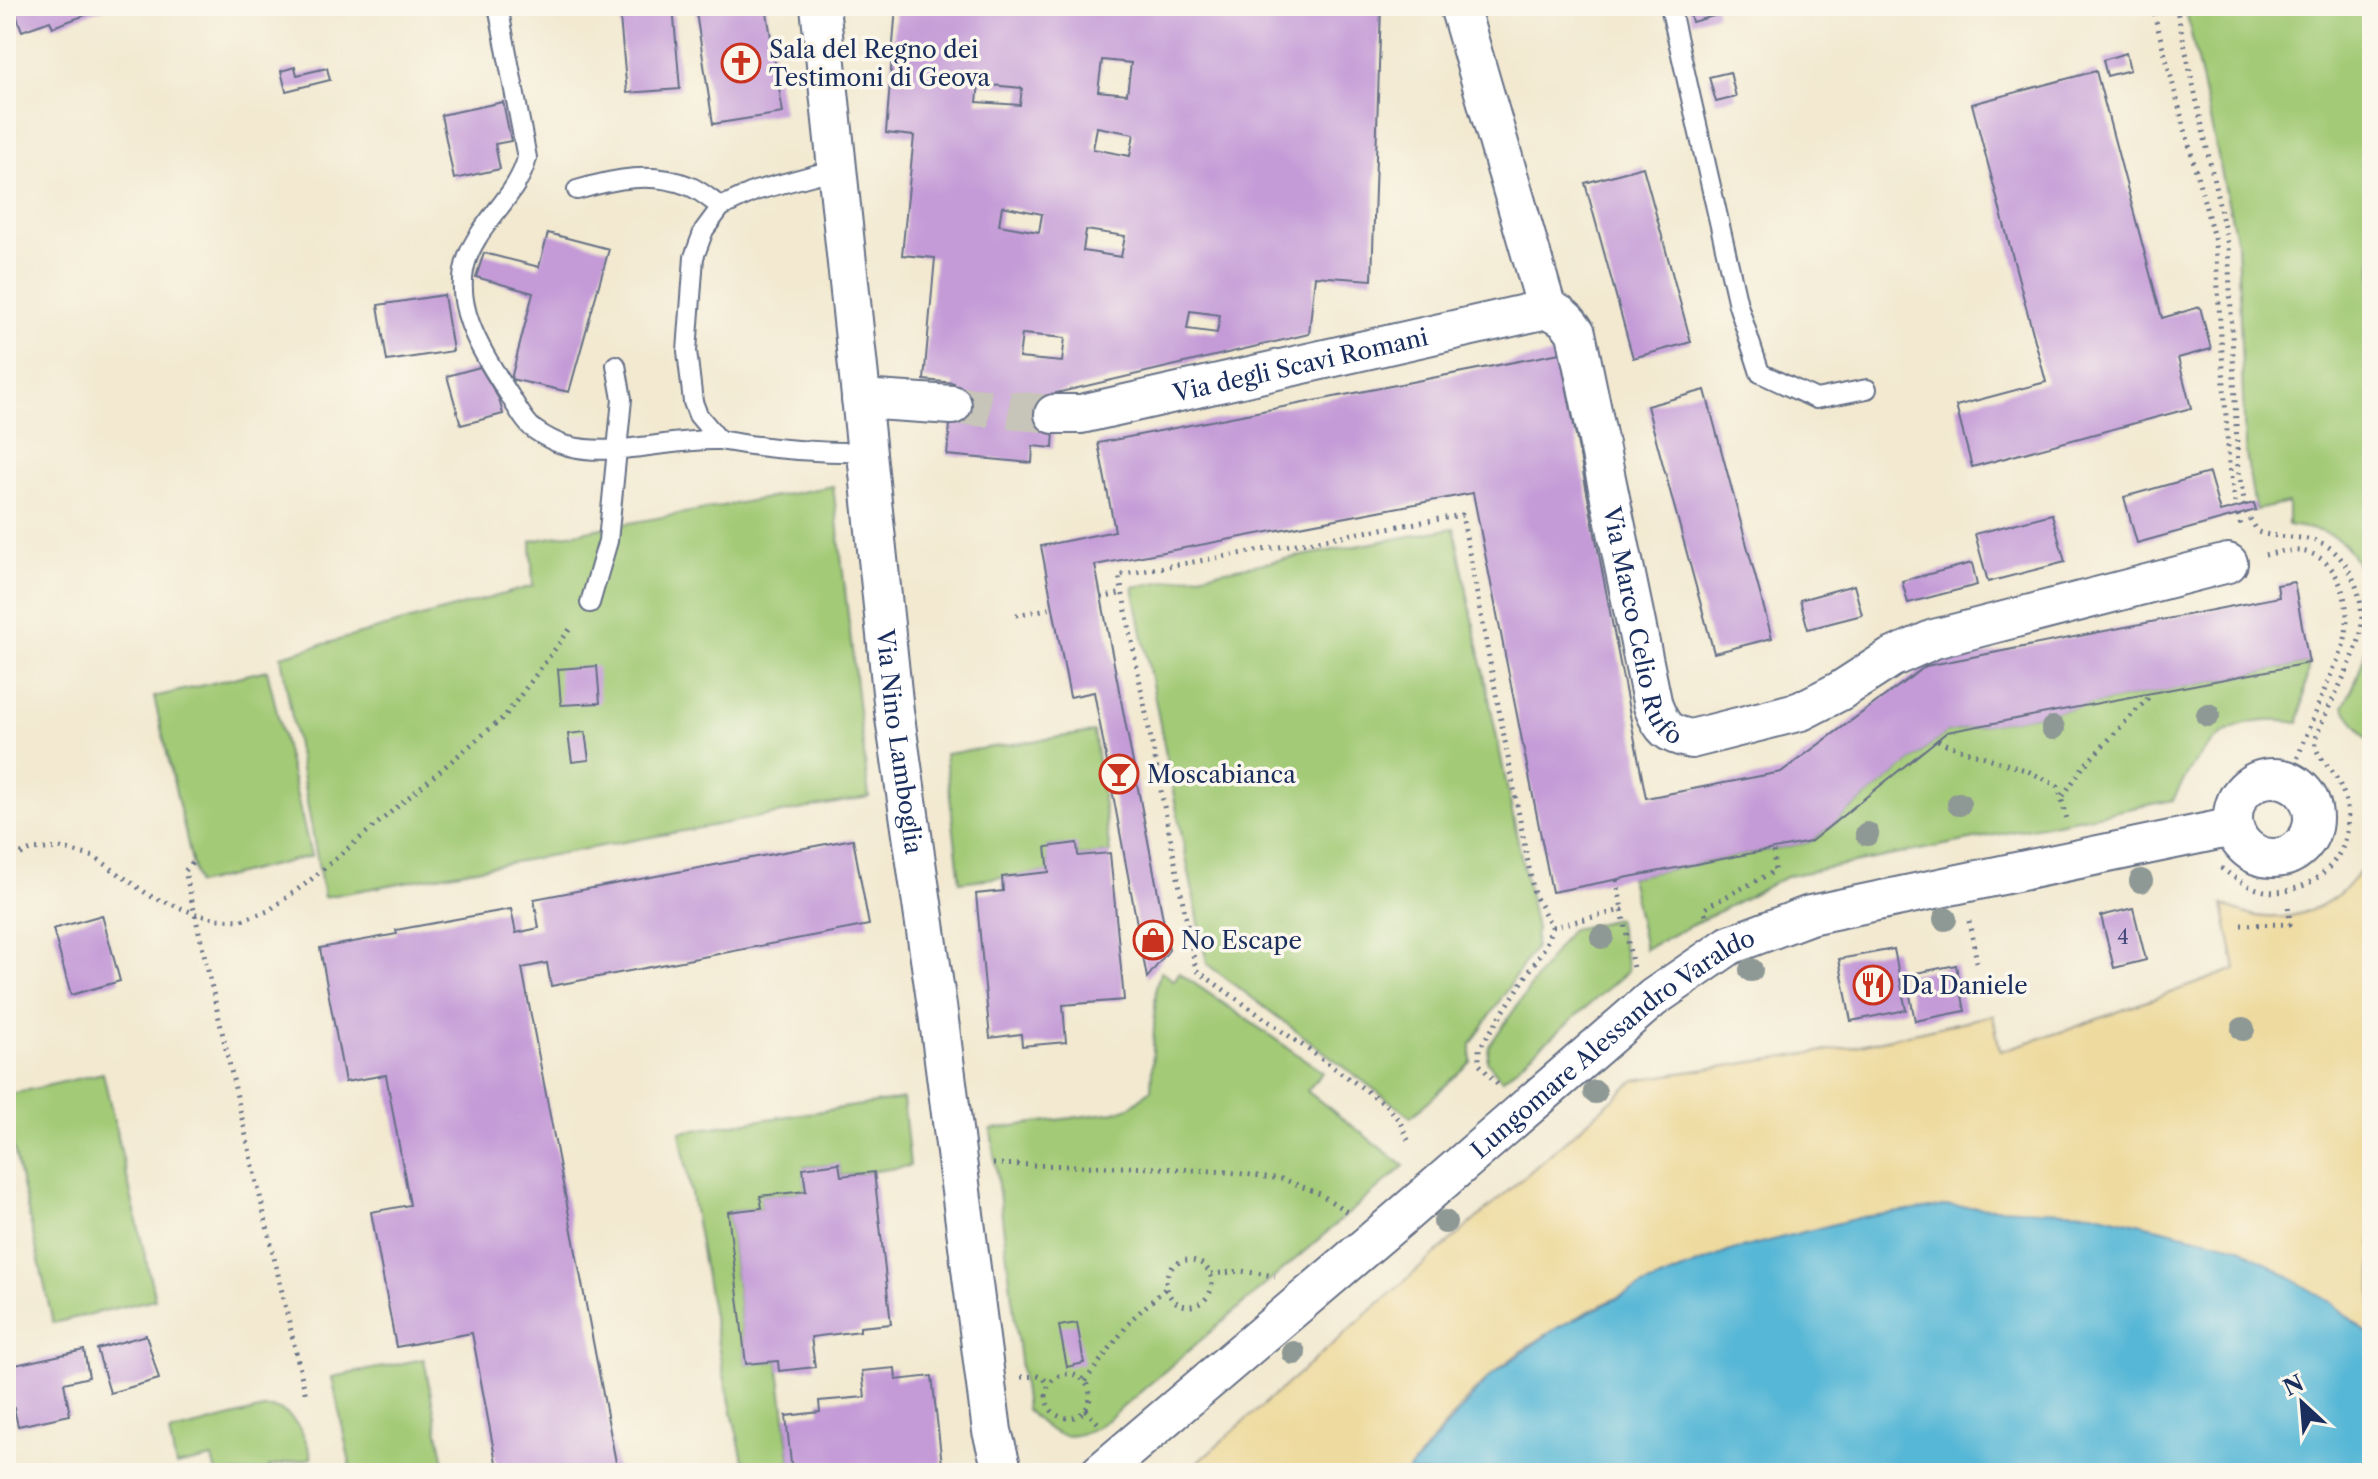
<svg xmlns="http://www.w3.org/2000/svg" width="2378" height="1479" viewBox="0 0 2378 1479" font-family="'Libre Caslon Text',serif">
<rect width="100%" height="100%" fill="#fbf7ec"/>
<filter id="ink" filterUnits="userSpaceOnUse"><feTurbulence type="fractalNoise" baseFrequency=".0125" numOctaves="2"/><feDisplacementMap in="SourceGraphic" scale="16" xChannelSelector="R" yChannelSelector="G"/><feConvolveMatrix kernelMatrix="1 2 1 2 8 2 1 2 1" color-interpolation-filters="sRGB"/></filter>
<filter id="wash" filterUnits="userSpaceOnUse"><feTurbulence type="fractalNoise" baseFrequency=".006" numOctaves="4" result="noise"/><feDisplacementMap in="SourceGraphic" scale="32" xChannelSelector="R" yChannelSelector="G"/><feGaussianBlur stdDeviation="1.8" result="paint"/><feColorMatrix in="noise" values="0 0 0 0 0 0 0 0 0 0 0 0 0 0 0 0 0 1.4 0 .05"/><feComposite in="paint" operator="in"/></filter>
<g filter="url(#wash)">
<rect width="100%" height="100%" fill="#f2e9d0"/>
<path fill="#a3ca76" stroke="#5f7c6a" stroke-width="2" d="M 2185,6 L 2372,6 L 2372,746 L 2343,707 C 2368,662 2378,614 2358,566 C 2352,555 2347,544 2335,538 C 2321,529 2304,528 2288,525 L 2288,503 L 2256,510 L 2254,503 L 2245,447 L 2237,243 Z
M 833,486 L 869,797 L 324,897 L 281,656 L 533,586 L 531,541 Z
M 1454,528 L 1536,929 L 1535,947 L 1471,1044 L 1471,1062 L 1411,1117 L 1207,964 L 1133,587 Z
M 2309,663 L 2299,723 C 2228,711 2203,743 2173,800 L 1788,876 L 1645,949 L 1630,877 L 1810,842 L 1947,732 Z
M 267,670 L 311,856 L 197,884 L 154,697 Z
M 1094,732 L 1110,853 L 1078,856 L 1076,844 L 1047,847 L 1049,872 L 960,882 L 945,754 Z
M 1617,919 L 1628,971 L 1502,1080 L 1487,1061 L 1489,1046 L 1570,930 Z
M 1161,971 L 1174,981 L 1179,973 L 1323,1072 L 1307,1091 L 1404,1166 L 1110,1418 C 1073,1443 1058,1443 1026,1409 L 991,1129 L 1115,1112 L 1130,1107 L 1151,1090 L 1156,987 Z
M 103,1073 L 155,1299 L 53,1323 L 6,1114 L 6,1095 Z
M 903,1099 L 910,1166 L 841,1176 L 839,1164 L 804,1167 L 806,1191 L 761,1196 L 762,1208 L 728,1212 L 746,1364 L 778,1361 L 792,1473 L 746,1473 L 722,1367 L 680,1132 Z
M 424,1359 L 446,1473 L 352,1473 L 332,1377 Z
M 267,1408 C 293,1407 306,1437 312,1458 L 268,1467 L 269,1473 L 216,1473 L 212,1458 L 176,1466 L 169,1433 Z"/>
<path fill="#eeda9e" stroke="#84847e" stroke-width="2" d="M 2372,848 L 2372,1337 L 2332,1303 L 1733,1250 C 1652,1282 1557,1316 1490,1376 C 1461,1402 1432,1442 1407,1473 L 1185,1473 L 1635,1080 L 1851,1047 L 1993,1015 L 2000,1051 L 2070,1029 L 2236,969 L 2223,905 C 2282,935 2348,908 2372,848 Z"/>
<path fill="#57b7d6" stroke="#39739a" stroke-width="2" d="M 1946,1206 L 2092,1212 L 2239,1247 L 2332,1303 L 2372,1337 L 2372,1473 L 1407,1473 L 1490,1376 L 1558,1327 L 1643,1286 L 1733,1250 L 1862,1217 Z"/>
<g id="blocks">
<path fill="#c49bd7" fill-rule="evenodd" d="M 13,6 L 110,6 L 53,27 L 50,21 L 22,31 Z
M 673,6 L 680,89 L 627,93 L 619,7 Z
M 695,6 L 766,6 L 783,113 L 713,124 Z
M 896,6 L 1381,6 L 1372,280 L 1315,276 L 1309,334 L 1056,393 L 1053,448 L 1033,446 L 1032,463 L 947,455 L 954,383 L 924,380 L 935,258 L 902,255 L 914,136 L 886,133 ZM 1102,60 L 1131,63 L 1127,94 L 1098,91 ZM 979,84 L 1022,88 L 1020,105 L 977,102 ZM 1097,127 L 1134,134 L 1130,156 L 1093,149 ZM 1002,206 L 1042,214 L 1039,232 L 999,225 ZM 1086,230 L 1125,236 L 1121,257 L 1083,251 ZM 1190,311 L 1220,315 L 1217,333 L 1187,329 ZM 1022,334 L 1065,338 L 1062,362 L 1019,358 Z
M 1688,6 L 1715,6 L 1717,15 L 1692,22 Z
M 2126,53 L 2130,70 L 2107,76 L 2103,60 Z
M 295,67 L 297,75 L 327,68 L 330,80 L 286,91 L 281,71 Z
M 2096,71 L 2162,318 L 2200,307 L 2211,349 L 2178,358 L 2191,408 L 1972,467 L 1956,406 L 2046,382 L 1972,104 Z
M 1730,72 L 1736,97 L 1716,102 L 1709,77 Z
M 503,102 L 511,141 L 495,144 L 500,169 L 454,179 L 441,115 Z
M 1643,167 L 1691,342 L 1633,358 L 1585,183 Z
M 548,233 L 609,249 L 569,392 L 511,379 L 533,293 L 476,277 L 484,253 L 539,267 Z
M 444,295 L 453,351 L 387,361 L 378,305 Z
M 1560,353 L 1646,798 L 1781,772 L 1926,666 L 2279,597 L 2277,585 L 2294,582 L 2309,663 L 1947,732 L 1810,842 L 1552,892 L 1473,493 L 1095,565 L 1169,950 L 1147,978 L 1094,692 L 1070,697 L 1041,546 L 1115,531 L 1098,443 Z
M 480,367 L 499,399 L 503,414 L 461,425 L 447,376 Z
M 1705,390 L 1772,638 L 1714,653 L 1647,406 Z
M 2209,473 L 2220,512 L 2254,503 L 2256,510 L 2137,543 L 2124,497 Z
M 2052,514 L 2065,562 L 1988,582 L 1975,534 Z
M 1972,563 L 1977,585 L 1908,603 L 1902,581 Z
M 1854,585 L 1862,615 L 1808,629 L 1800,600 Z
M 597,666 L 600,703 L 561,705 L 558,669 Z
M 585,732 L 589,760 L 572,762 L 568,734 Z
M 853,839 L 869,925 L 551,986 L 547,963 L 522,968 L 618,1473 L 498,1473 L 472,1333 L 396,1347 L 371,1212 L 410,1205 L 386,1075 L 345,1082 L 320,948 L 397,934 L 396,930 L 511,909 L 516,933 L 539,928 L 534,899 Z
M 1077,843 L 1078,856 L 1110,853 L 1124,1000 L 1063,1005 L 1066,1042 L 1022,1046 L 1021,1034 L 990,1038 L 976,894 L 1003,891 L 1002,877 L 1049,872 L 1046,847 Z
M 2133,908 L 2146,960 L 2114,968 L 2101,916 Z
M 102,915 L 120,981 L 71,995 L 53,929 Z
M 1894,949 L 1906,1010 L 1851,1021 L 1839,959 Z
M 1956,965 L 1965,1011 L 1915,1021 L 1906,975 Z
M 839,1163 L 841,1176 L 874,1172 L 891,1324 L 860,1327 L 860,1331 L 811,1337 L 815,1367 L 779,1371 L 778,1361 L 746,1364 L 728,1212 L 762,1208 L 760,1196 L 806,1191 L 803,1168 Z
M 1077,1323 L 1084,1363 L 1067,1367 L 1059,1326 Z
M 146,1335 L 159,1379 L 110,1393 L 97,1349 Z
M 84,1350 L 89,1377 L 64,1383 L 70,1415 L 18,1426 L 11,1395 L 6,1396 L 6,1367 Z
M 895,1368 L 896,1380 L 932,1376 L 943,1473 L 792,1473 L 786,1416 L 820,1412 L 819,1401 L 865,1397 L 862,1371 Z"/>
</g>
</g>
<g filter="url(#ink)">
<use href="#blocks" fill-opacity="0" stroke="#667086" stroke-width="2"/>
<g fill="none" stroke-linecap="round" stroke-linejoin="round">
<path stroke="#c7c4b9" stroke-width="38" stroke-dasharray="38 19" stroke-linecap="butt" d="M 952,405 L 1054,414"/>
<defs>
<path id="lane" d="M 498,6 L 527,158 C 518,195 482,220 468,256 C 449,306 485,356 510,396 C 517,407 525,423 535,430 C 543,436 558,444 568,446 C 614,458 671,438 719,440
M 1670,6 L 1738,305 L 1760,373 L 1816,399 L 1867,389
M 836,169 L 755,191 L 721,207 L 704,230 L 694,257 L 687,351 L 693,402 L 698,415 L 719,440 C 768,449 817,453 867,452
M 577,190 C 614,179 652,171 689,186 C 700,190 711,200 721,207
M 590,603 L 608,541 L 622,399 L 616,365"/>
<g id="street">
<path id="s1" d="M 820,6 L 894,711 L 938,1013 L 992,1431 L 1003,1473"/>
<path d="M 1459,6 L 1547,309"/>
<path d="M 861,399 L 952,405"/>
<path id="s2" d="M 1054,414 L 1081,414 L 1547,309 C 1561,314 1568,320 1576,333 L 1653,706 C 1662,729 1667,734 1691,739 L 1801,711 L 1840,691 L 1891,658 L 1934,639 L 2228,563"/>
<circle cx="2273" cy="818" r="40"/>
<path id="s3" d="M 1100,1473 L 1402,1216 L 1653,998 L 1730,945 L 1810,915 L 2233,827"/>
</g>
</defs>
<use href="#lane" stroke="#667086" stroke-width="22"/>
<use href="#street" stroke="#667086" stroke-width="42"/>
<path stroke="#667086" stroke-width="5" stroke-dasharray="2 6" stroke-linecap="butt" d="M 2152,6 L 2215,242 L 2229,464 L 2236,508
M 2176,6 L 2228,245 L 2238,468 L 2245,505
M 2238,515 L 2242,530
M 2265,555 C 2282,551 2302,547 2318,557 C 2342,570 2350,609 2346,633 C 2344,649 2335,665 2329,679 C 2315,713 2301,747 2289,782
M 1101,598 L 1123,593
M 1016,615 L 1053,608
M 1938,740 L 1945,744 L 2028,771 L 2058,786 L 2068,823
M 2063,796 L 2083,767 L 2147,699 L 2148,694
M 6,860 L 31,850 L 60,848 L 95,857 L 150,896 L 196,914 L 218,919 L 242,920 L 268,911 L 308,882 L 505,716 L 573,625
M 192,863 L 185,871 L 306,1396
M 2221,868 C 2235,878 2248,888 2265,891 C 2302,897 2341,868 2347,832 C 2350,811 2345,790 2333,773 C 2328,765 2318,757 2316,747 C 2315,741 2317,734 2319,729 C 2329,705 2357,655 2361,632 C 2365,602 2354,567 2330,548 C 2310,533 2280,540 2258,532 L 2246,512
M 1617,880 L 1622,910
M 1706,915 L 1704,911 L 1708,906 L 1775,871 L 1773,849
M 1969,921 L 1977,962
M 2241,925 L 2290,924 L 2288,905
M 1552,927 L 1622,910 L 1633,968
M 1408,1140 L 1400,1122 L 1388,1106 L 1196,970 L 1119,575 L 1462,515 L 1534,894 L 1552,927 L 1545,947 L 1479,1049 L 1479,1064 L 1498,1085
M 993,1164 L 1159,1168 L 1228,1172 L 1283,1179 L 1320,1194 L 1350,1214
M1166 1283a23 23 0 1 1 46 0a23 23 0 1 1-46 0Z
M 1211,1274 L 1241,1271 L 1275,1276
M1046 1396a22 22 0 1 1 44 0a22 22 0 1 1-44 0Z
M 1021,1377 L 1040,1376 L 1050,1384
M 1085,1381 L 1133,1318 L 1166,1288
M 1085,1410 L 1099,1424"/>
<use href="#lane" stroke="#fff" stroke-width="18"/>
<use href="#street" stroke="#fff" stroke-width="38"/>
</g>
<g fill="#8e9895">
<circle cx="2208" cy="715" r="12"/>
<circle cx="2053" cy="728" r="12"/>
<circle cx="1959" cy="804" r="12"/>
<circle cx="1867" cy="834" r="12"/>
<circle cx="2141" cy="881" r="12"/>
<circle cx="1945" cy="919" r="12"/>
<circle cx="1602" cy="937" r="12"/>
<circle cx="1751" cy="970" r="12"/>
<circle cx="2243" cy="1029" r="12"/>
<circle cx="1595" cy="1092" r="12"/>
<circle cx="1445" cy="1222" r="12"/>
<circle cx="1294" cy="1353" r="12"/>
</g>
</g>
<defs>
<symbol id="church-ring" viewBox="-11 -11 22 22"><circle r="9.5" fill="#fbf7ec" stroke="#c8321e" stroke-width="1.5"/><path d="M-1.2-6h2.4v3.5h3.3v2.4h-3.3V6h-2.4V-.1h-3.3v-2.4h3.3Z" fill="#c8321e"/></symbol>
<symbol id="bar-ring" viewBox="-11 -11 22 22"><circle r="9.5" fill="#fbf7ec" stroke="#c8321e" stroke-width="1.5"/><path d="M-6-5H6L.8 .8V4.5H3.5V6h-7V4.5H-.8V.8Z" fill="#c8321e"/></symbol>
<symbol id="shop-ring" viewBox="-11 -11 22 22"><circle r="9.5" fill="#fbf7ec" stroke="#c8321e" stroke-width="1.5"/><path d="M-5-2.5h2.3a2.7 3.5 0 0 1 5.4 0H5L5.5 6h-11ZM-1.5-2.5h3a1.5 2.3 0 0 0-3 0Z" fill="#c8321e"/></symbol>
<symbol id="restaurant-ring" viewBox="-11 -11 22 22"><circle r="9.5" fill="#fbf7ec" stroke="#c8321e" stroke-width="1.5"/><path d="M-5-6h1v4h1v-4h1v4h1v-4h1v5L-1.5 .5V6h-2V.5L-5-1ZM5-6V6H3V1.5H1.5Q1.5-4 5-6Z" fill="#c8321e"/></symbol>
</defs>
<g fill-rule="evenodd">
<use href="#church-ring" x="719" y="41" width="44" height="44"/>
<use href="#bar-ring" x="1097" y="752" width="44" height="44"/>
<use href="#shop-ring" x="1131" y="918" width="44" height="44"/>
<use href="#restaurant-ring" x="1851" y="963" width="44" height="44"/>
</g>
<g text-anchor="middle" dominant-baseline="central" stroke-width="7" stroke-linejoin="round" paint-order="stroke">
<g font-size="20" fill="#454a7c">
<text x="2123" y="937">4</text>
</g>
<g font-size="24" fill="#1b2f5e" stroke="#fbf7ec" text-anchor="start">
<text x="769" y="49">Sala del Regno dei<tspan x="769" dy="28">Testimoni di Geova</tspan></text>
<text x="1147" y="774">Moscabianca</text>
<text x="1181" y="940">No Escape</text>
<text x="1901" y="985">Da Daniele</text>
</g>
<g font-size="24" fill="#1b2f5e" stroke="#fbf7ec">
<text stroke="none"><textPath href="#s2" startOffset="252">Via degli Scavi Romani</textPath></text>
<text stroke="none"><textPath href="#s2" startOffset="844">Via Marco Celio Rufo</textPath></text>
<text stroke="none"><textPath href="#s1" startOffset="740">Via Nino Lamboglia</textPath></text>
<text stroke="none"><textPath href="#s3" startOffset="670">Lungomare Alessandro Varaldo</textPath></text>
</g>
</g>
<rect width="2378" height="1479" fill="none" stroke="#fbf7ec" stroke-width="32"/>
<g transform="translate(2302 1403) rotate(334)" stroke="#fbf7ec" stroke-width="6" paint-order="stroke">
<path d="M0-6L14 30L0 20L-14 30Z" fill="#1b2f5e"/>
<text y="-12" font-size="22" font-weight="bold" text-anchor="middle" fill="#1b2f5e">N</text>
</g>
</svg>
